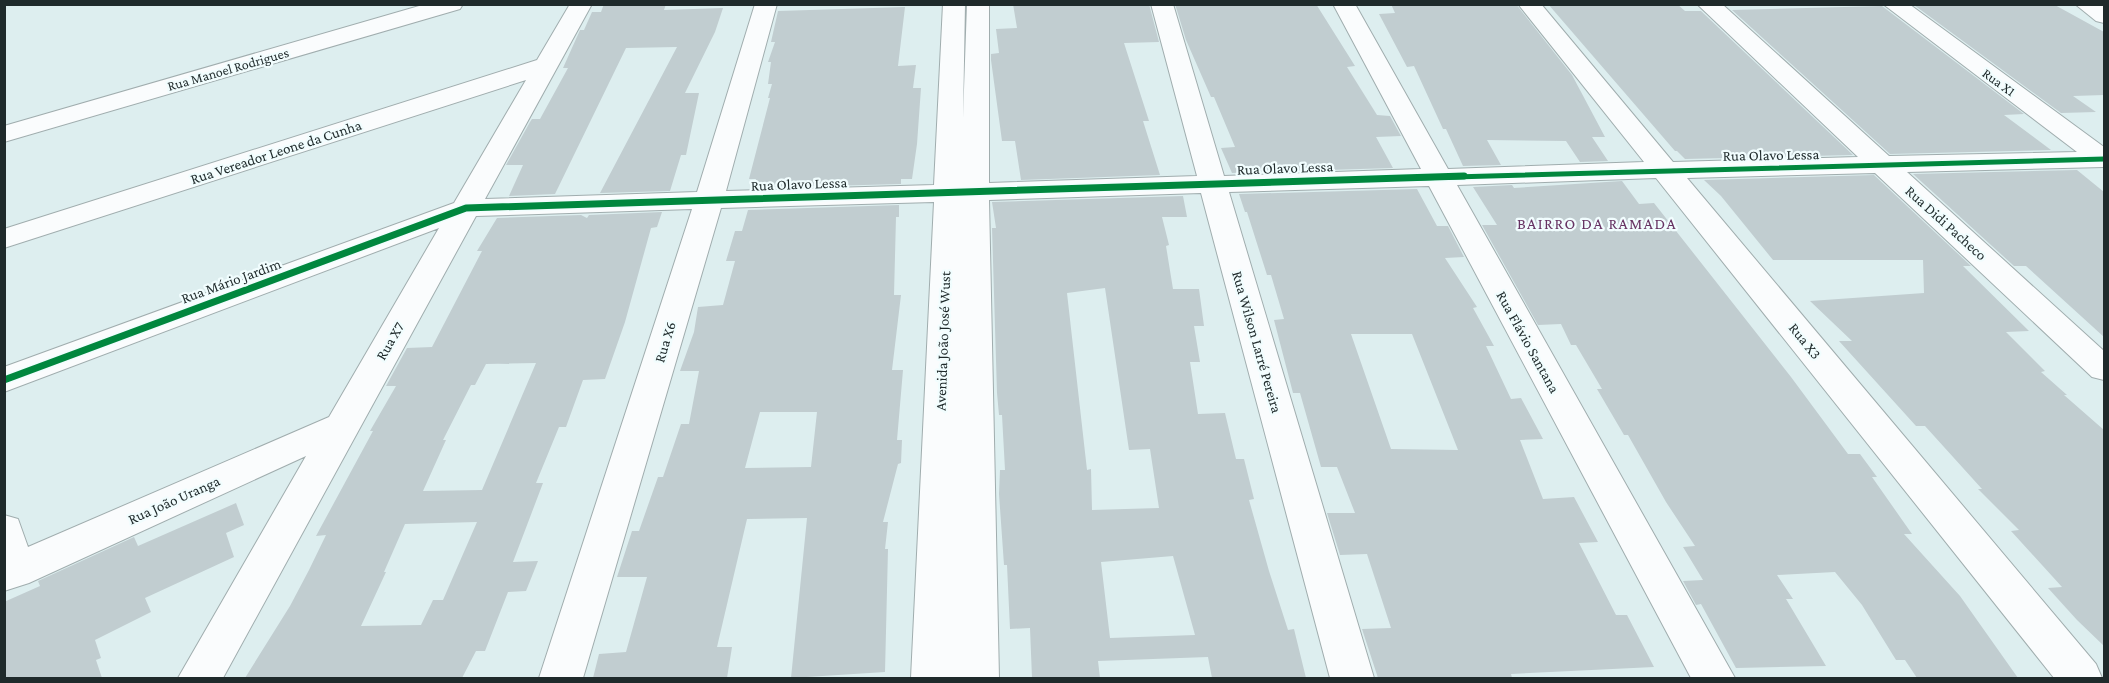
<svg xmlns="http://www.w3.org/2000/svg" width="2109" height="683" viewBox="0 0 2109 683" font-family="'Crimson Pro',serif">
<rect width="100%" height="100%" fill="#ddeeef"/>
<path fill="#c1cdd0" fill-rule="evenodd" d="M 604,4 L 666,4 L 664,10 L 723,8 L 715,32 L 685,93 L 699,93 L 686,155 L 681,155 L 670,191 L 600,193 L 677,47 L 626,48 L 555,194 L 509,196 L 523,165 L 506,165 L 530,122 L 532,119 L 540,119 L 568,68 L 563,68 L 580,30 L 584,30 L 592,12 L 601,12 Z
M 1013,4 L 1149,4 L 1159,42 L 1124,43 L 1149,121 L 1143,121 L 1160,175 L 1021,180 L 1015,141 L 1002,141 L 991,60 L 991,54 L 999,53 L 996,29 L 1017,28 Z
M 1175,4 L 1316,4 L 1355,66 L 1347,67 L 1377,115 L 1390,116 L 1401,136 L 1376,137 L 1393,168 L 1232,173 L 1221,148 L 1235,147 L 1214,97 L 1211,97 L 1186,40 Z
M 1391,4 L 1516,4 L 1572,75 L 1605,137 L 1592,137 L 1608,161 L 1580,162 L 1566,141 L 1487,140 L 1501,165 L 1463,166 L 1446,129 L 1443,129 L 1414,66 L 1407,67 L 1379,14 L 1395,13 Z
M 1548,4 L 1677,4 L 1685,11 L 1701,11 L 1853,155 L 1685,159 L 1677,151 L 1675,151 Z
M 2053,4 L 2104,32 L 2104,95 L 2073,96 L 2096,112 L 2061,113 L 1914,5 Z
M 1882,6 L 2024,114 L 2004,115 L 2051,150 L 1890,154 L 1732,10 Z
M 905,7 L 898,66 L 916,65 L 913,88 L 921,88 L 917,144 L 912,179 L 901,179 L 901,184 L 754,188 L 756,179 L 749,179 L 770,98 L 768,98 L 772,84 L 768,84 L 771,62 L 768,62 L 775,42 L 771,42 L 778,11 Z
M 2077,170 L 2104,192 L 2104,337 L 2026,266 L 2014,266 L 1913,174 Z
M 1874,175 L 1971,266 L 1963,266 L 2029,331 L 2006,332 L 2045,371 L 2041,372 L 2067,395 L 2064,395 L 2104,430 L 2104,646 L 2077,620 L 2048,588 L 2062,587 L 2011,531 L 2019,530 L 1978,489 L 1982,489 L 1925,426 L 1916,426 L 1839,341 L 1852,341 L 1810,301 L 1924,293 L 1923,260 L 1773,260 L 1721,196 L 1704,180 Z
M 1622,181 L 1639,204 L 1654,203 L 1791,377 L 1848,454 L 1860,454 L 1877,477 L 1872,477 L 1912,534 L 1904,534 L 1960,596 L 2018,678 L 1917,678 L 1905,660 L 1896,660 L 1862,605 L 1835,572 L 1777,575 L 1793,599 L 1786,599 L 1826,666 L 1736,668 L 1701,604 L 1696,605 L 1683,581 L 1703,580 L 1683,547 L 1695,546 L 1666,502 L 1628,435 L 1624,435 L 1597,389 L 1602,389 L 1576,345 L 1571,345 L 1561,324 L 1538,325 L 1482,225 L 1497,225 L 1473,187 L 1512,185 L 1514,188 Z
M 1417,189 L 1437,226 L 1448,226 L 1464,257 L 1445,258 L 1477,307 L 1473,308 L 1494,346 L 1486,346 L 1511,399 L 1521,398 L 1543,439 L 1520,440 L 1543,499 L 1574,497 L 1598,542 L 1579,543 L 1616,615 L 1627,615 L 1654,667 L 1511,674 L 1512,678 L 1378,678 L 1362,629 L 1391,628 L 1367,554 L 1340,555 L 1327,513 L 1355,513 L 1337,467 L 1321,467 L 1300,393 L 1293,393 L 1274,320 L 1284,319 L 1271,275 L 1267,275 L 1247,212 L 1245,212 L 1239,194 ZM 1351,334 L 1412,334 L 1458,450 L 1391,449 Z
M 1183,196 L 1187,217 L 1162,217 L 1169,245 L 1166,246 L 1173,289 L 1199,289 L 1204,326 L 1194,326 L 1200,362 L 1190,362 L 1198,414 L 1225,413 L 1236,459 L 1244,459 L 1254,499 L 1249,500 L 1269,571 L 1288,630 L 1294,629 L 1306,678 L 1212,678 L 1208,657 L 1098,661 L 1100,678 L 1032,678 L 1030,628 L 1010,629 L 1007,565 L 1004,565 L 999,494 L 1000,470 L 1005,470 L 1002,415 L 999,415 L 997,393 L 992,228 L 996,228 L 992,202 ZM 1105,288 L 1129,450 L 1150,449 L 1159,508 L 1092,510 L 1091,469 L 1087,470 L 1067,293 ZM 1173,556 L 1195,635 L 1110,638 L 1101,562 Z
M 899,205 L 899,217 L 896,217 L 894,295 L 901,295 L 892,370 L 903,370 L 897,440 L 902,440 L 901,463 L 898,464 L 883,522 L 888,522 L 885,549 L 888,549 L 885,672 L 791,678 L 807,518 L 747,519 L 717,647 L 732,647 L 727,678 L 593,678 L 599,654 L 626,652 L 647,577 L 617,577 L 632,531 L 639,531 L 658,477 L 663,477 L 681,424 L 689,424 L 699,371 L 680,371 L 694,332 L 698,307 L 723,305 L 735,261 L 726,261 L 735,231 L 742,231 L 748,210 ZM 760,412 L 817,412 L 811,467 L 745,468 Z
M 662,212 L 657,227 L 651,228 L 625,322 L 605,379 L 583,380 L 566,427 L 559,427 L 536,483 L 543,483 L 513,562 L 538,561 L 526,591 L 508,592 L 485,651 L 476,651 L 462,678 L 245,678 L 290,606 L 309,570 L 326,535 L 316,536 L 373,431 L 370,431 L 396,386 L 386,386 L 407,348 L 432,347 L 482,251 L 477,251 L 497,218 L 581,215 L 587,218 L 589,215 ZM 536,363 L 482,490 L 423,491 L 446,440 L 443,440 L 471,385 L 475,385 L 486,364 ZM 477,522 L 443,600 L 433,600 L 421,625 L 361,626 L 386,572 L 384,572 L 405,524 Z
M 236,503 L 244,525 L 226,533 L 234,557 L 145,598 L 151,612 L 95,640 L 101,658 L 96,660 L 102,678 L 4,678 L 4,602 L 40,586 L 38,581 L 134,537 L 138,546 Z"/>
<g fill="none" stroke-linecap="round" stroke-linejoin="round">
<defs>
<path id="minor" d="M 426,4 L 463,4 L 460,9 L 4,142 L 4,126 Z
M 570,4 L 592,4 L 485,199 L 697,192 L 755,4 L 777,4 L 726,191 L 934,185 L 943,4 L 965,4 L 963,118 L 967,4 L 989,4 L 989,183 L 1197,176 L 1151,4 L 1173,4 L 1224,176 L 1421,169 L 1333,4 L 1355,4 L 1448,169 L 1644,162 L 1518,4 L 1541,4 L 1673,162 L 1858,157 L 1697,4 L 1722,4 L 1889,156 L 2077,152 L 1883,4 L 1909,4 L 2104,147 L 2104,167 L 1907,172 L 2104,351 L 2104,380 L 2092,377 L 1875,173 L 1687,178 L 2096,664 L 2102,678 L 2054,678 L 1656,178 L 1457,185 L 1735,678 L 1691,678 L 1429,186 L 1229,192 L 1374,678 L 1330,678 L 1201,193 L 989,200 L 999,678 L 955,678 L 955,654 L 955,678 L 911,678 L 934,202 L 721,208 L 583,678 L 539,678 L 692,209 L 476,216 L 223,678 L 178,678 L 306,456 L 29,583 L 4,591 L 4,515 L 18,519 L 28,547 L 329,417 L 439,228 L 4,392 L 4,367 L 454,203 L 526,80 L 4,248 L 4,229 L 537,60 Z"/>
<path id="major" d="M 2075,4 L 2102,4 L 2104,6 L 2104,23 L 2096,21 Z"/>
</defs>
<use href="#minor" stroke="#a0adae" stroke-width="2"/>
<use href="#major" stroke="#a0adae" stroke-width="2"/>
<use href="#minor" fill="#fafcfd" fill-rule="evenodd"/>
<use href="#major" fill="#fafcfd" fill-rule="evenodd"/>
<defs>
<path id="cycleway-far1" d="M 1417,178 L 2104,159"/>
<path id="cycleway" d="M 4,380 L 466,208 L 1464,176"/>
</defs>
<use href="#cycleway-far1" stroke="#f1fdfe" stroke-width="8"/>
<use href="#cycleway" stroke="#f1fdfe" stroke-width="10"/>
<use href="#cycleway-far1" stroke="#00873e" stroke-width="5"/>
<use href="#cycleway" stroke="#00873e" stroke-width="7"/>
</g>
<g text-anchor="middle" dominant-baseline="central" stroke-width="4.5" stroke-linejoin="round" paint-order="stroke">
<g font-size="14" fill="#1f2a2b" stroke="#f1fdfe">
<text transform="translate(228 69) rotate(-16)">Rua Manoel Rodrigues</text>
<text transform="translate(1999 82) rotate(36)">Rua X1</text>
</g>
<g font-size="15" fill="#1f2a2b" stroke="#f1fdfe">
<text transform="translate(276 152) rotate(-18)">Rua Vereador Leone da Cunha</text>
<text transform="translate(1771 155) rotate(-1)">Rua Olavo Lessa</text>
<text transform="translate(1285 168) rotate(-2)">Rua Olavo Lessa</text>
<text transform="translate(799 184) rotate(-2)">Rua Olavo Lessa</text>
<text transform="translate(1946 223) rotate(42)">Rua Didi Pacheco</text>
<text transform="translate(231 281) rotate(-20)">Rua Mário Jardim</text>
<text transform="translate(390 341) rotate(-60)">Rua X7</text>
<text transform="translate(943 341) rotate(-88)">Avenida João José Wust</text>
<text transform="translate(1805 341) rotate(51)">Rua X3</text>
<text transform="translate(665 342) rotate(-73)">Rua X6</text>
<text transform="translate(1257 342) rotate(74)">Rua Wilson Larré Pereira</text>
<text transform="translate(1528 342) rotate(61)">Rua Flávio Santana</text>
<text transform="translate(174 500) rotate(-24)">Rua João Uranga</text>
</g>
<g font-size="16" letter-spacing="1.5" fill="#673363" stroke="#f1fdfe">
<text x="1597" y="223">BAIRRO DA RAMADA</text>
</g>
</g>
<rect width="2109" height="683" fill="none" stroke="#1f2a2b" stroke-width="12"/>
</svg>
